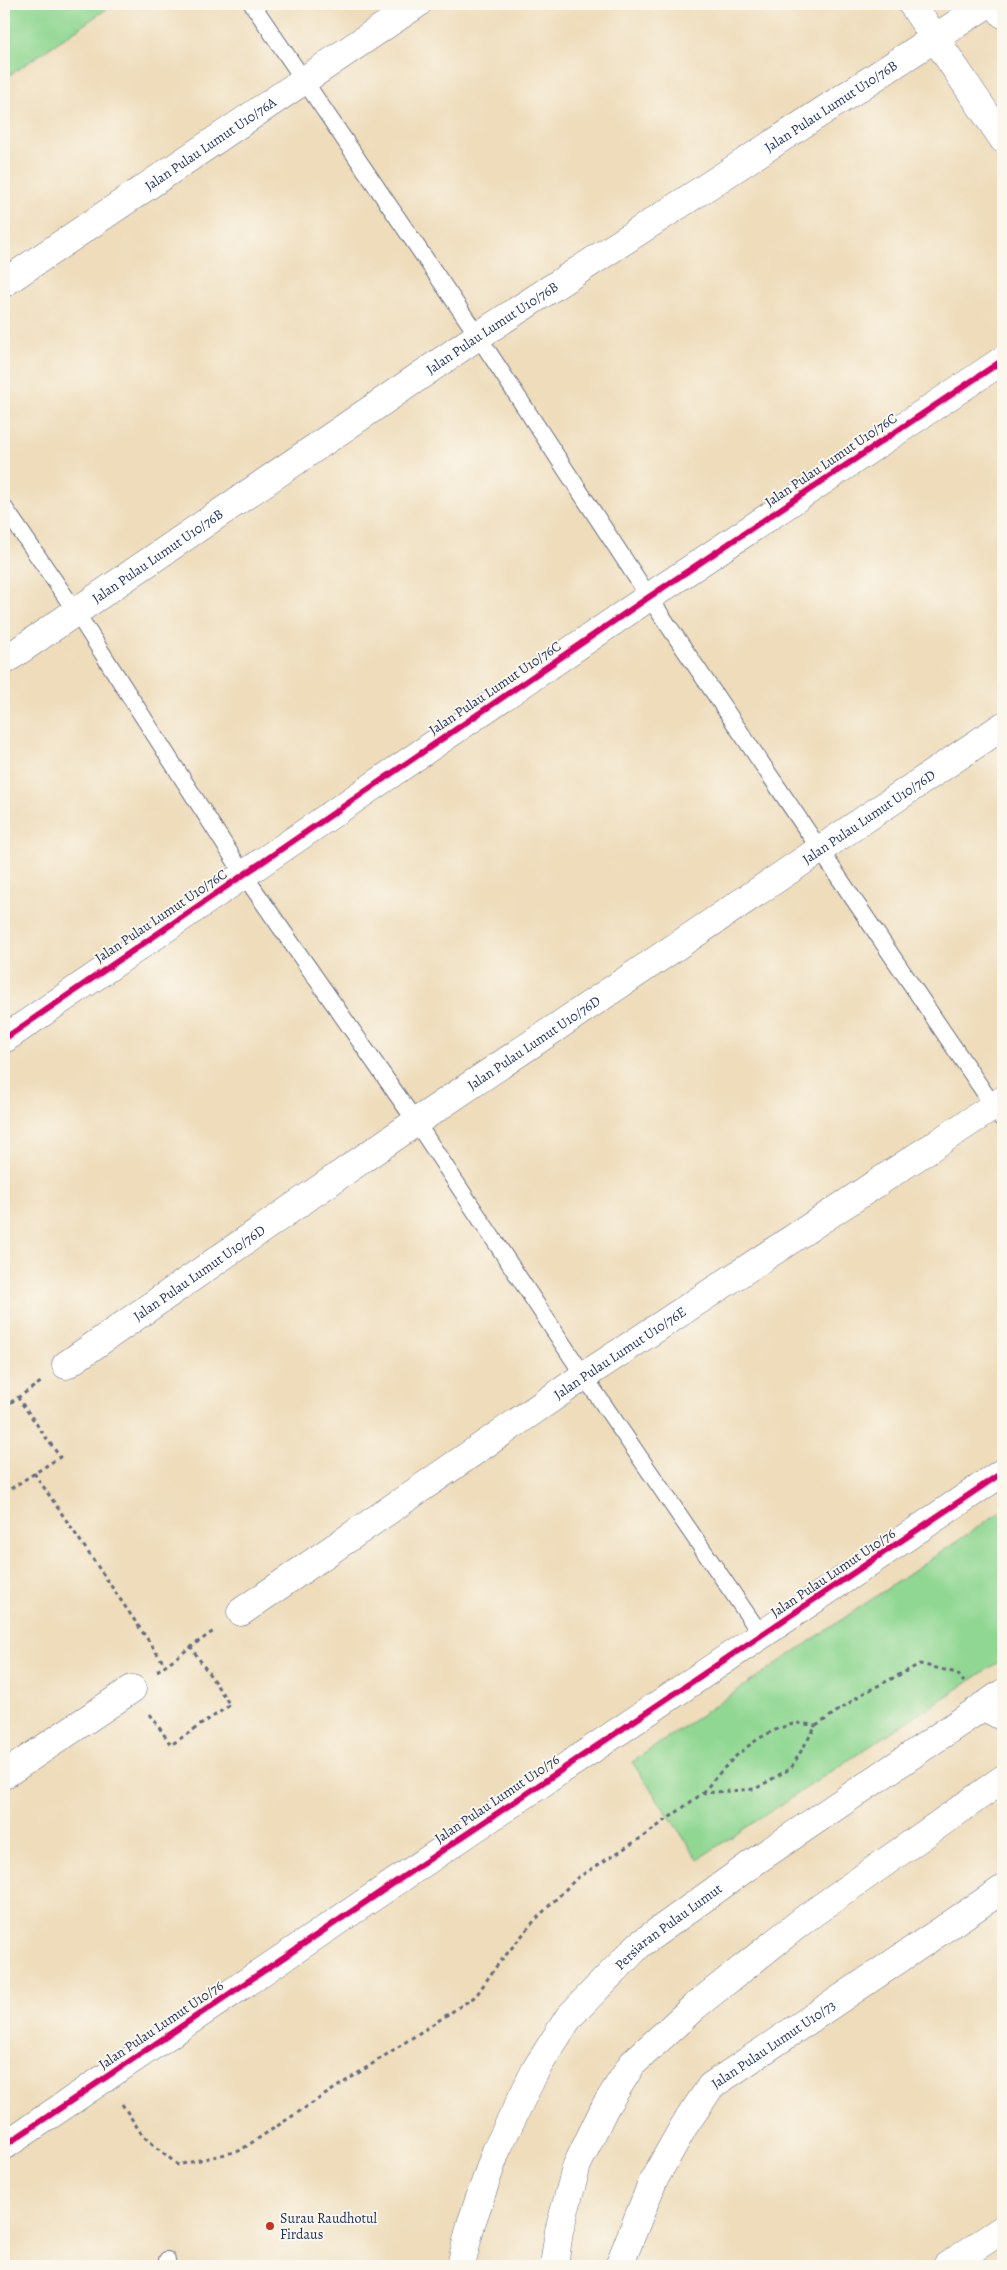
<svg xmlns="http://www.w3.org/2000/svg" width="1007" height="2270" viewBox="0 0 1007 2270" font-family="Alegreya,serif">
<rect width="100%" height="100%" fill="#fbf7ec"/>
<filter id="ink" filterUnits="userSpaceOnUse"><feTurbulence type="fractalNoise" baseFrequency=".02" numOctaves="2"/><feDisplacementMap in="SourceGraphic" scale="10" xChannelSelector="R" yChannelSelector="G"/><feConvolveMatrix kernelMatrix="1 2 1 2 8 2 1 2 1" color-interpolation-filters="sRGB"/></filter>
<filter id="wash" filterUnits="userSpaceOnUse"><feTurbulence type="fractalNoise" baseFrequency=".0096" numOctaves="4" result="noise"/><feDisplacementMap in="SourceGraphic" scale="20" xChannelSelector="R" yChannelSelector="G"/><feGaussianBlur stdDeviation="1.12" result="paint"/><feColorMatrix in="noise" values="0 0 0 0 0 0 0 0 0 0 0 0 0 0 0 0 0 1.4 0 .05"/><feComposite in="paint" operator="in"/></filter>
<g filter="url(#wash)">
<rect width="100%" height="100%" fill="#eedcba"/>
<path fill="#8fd792" stroke="#558378" d="M 4,4 L 114,4 L 4,79 Z
M 1003,1510 L 1003,1659 L 698,1859 L 632,1762 Z"/>
</g>
<g filter="url(#ink)">
<g fill="none" stroke-linecap="round" stroke-linejoin="round">
<defs>
<path id="service" d="M 252,4 L 478,336 L 649,597 L 1003,1120
M 4,507 L 76,612 L 244,875 L 416,1122 L 584,1376 L 762,1636
M 167,2260 L 168,2266"/>
<g id="minor">
<path d="M 912,4 L 1003,139"/>
<path id="s1" d="M 4,283 L 417,4"/>
<path id="s2" d="M 4,661 L 478,336 L 987,4"/>
<path d="M 4,1039 L 649,597 L 1003,360"/>
<path id="s3" d="M 66,1365 L 416,1122 L 1003,726"/>
<path id="s4" d="M 241,1612 L 584,1376 L 1003,1100"/>
<path d="M 983,1706 L 1003,1717"/>
<path d="M 4,1775 L 132,1689"/>
<path d="M 4,2146 L 1003,1472"/>
<path id="s5" d="M 619,2266 L 653,2181 L 684,2126 L 711,2086 L 1003,1889"/>
<path d="M 947,2266 L 1003,2229"/>
</g>
<g id="tertiary">
<path d="M 996,4 L 1003,14"/>
<path id="s6" d="M 461,2266 L 471,2224 L 496,2151 L 536,2069 L 569,2017 L 639,1945 L 757,1860 L 1003,1693"/>
<path d="M 554,2266 L 559,2231 L 577,2165 L 605,2107 L 632,2064 L 694,2007 L 806,1918 L 1003,1779"/>
</g>
</defs>
<use href="#service" stroke="#656c7e" stroke-width="18"/>
<use href="#minor" stroke="#656c7e" stroke-width="29"/>
<use href="#tertiary" stroke="#656c7e" stroke-width="29"/>
<path stroke="#656c7e" stroke-width="3" stroke-dasharray="4 4" stroke-linecap="butt" d="M 4,1407 L 41,1382
M 34,1473 L 165,1665
M 4,1493 L 60,1457 L 18,1398
M 157,1671 L 215,1630
M 150,1714 L 171,1745 L 230,1705 L 191,1647
M 703,1793 C 727,1762 754,1734 793,1724 C 800,1722 809,1725 816,1726
M 122,2104 L 143,2136 L 178,2165 L 239,2151 L 476,1996 L 495,1968 L 535,1920 L 577,1878 L 644,1836 L 703,1793 L 755,1789 L 791,1768 L 816,1726 L 862,1694 L 920,1664 L 957,1673 L 964,1682"/>
<use href="#service" stroke="#fff" stroke-width="16"/>
<use href="#minor" stroke="#fff" stroke-width="28"/>
<use href="#tertiary" stroke="#fff" stroke-width="28"/>
<defs>
<path id="cycleway" d="M 4,1039 L 649,597 L 1003,360
M 4,2146 L 1003,1472"/>
</defs>
<use href="#cycleway" stroke="#fbf7ec" stroke-width="9"/>
<use href="#cycleway" stroke="#d6006c" stroke-width="6"/>
</g>
</g>
<circle fill="#c8321e" stroke="#fbf7ec" stroke-width="2" cx="270" cy="2226" r="5"/>
<g text-anchor="middle" dominant-baseline="central" stroke-width="4" stroke-linejoin="round" paint-order="stroke">
<g font-size="14" fill="#1b2f5e" stroke="#fbf7ec">
<text stroke="none"><textPath href="#s2" startOffset="996">Jalan Pulau Lumut U10/76B</textPath></text>
<text stroke="none"><textPath href="#s1" startOffset="249">Jalan Pulau Lumut U10/76A</textPath></text>
<text stroke="none"><textPath href="#s2" startOffset="591">Jalan Pulau Lumut U10/76B</textPath></text>
<text transform="translate(831 460) rotate(-34)">Jalan Pulau Lumut U10/76C</text>
<text stroke="none"><textPath href="#s2" startOffset="186">Jalan Pulau Lumut U10/76B</textPath></text>
<text transform="translate(495 688) rotate(-34)">Jalan Pulau Lumut U10/76C</text>
<text stroke="none"><textPath href="#s3" startOffset="972">Jalan Pulau Lumut U10/76D</textPath></text>
<text transform="translate(161 916) rotate(-34)">Jalan Pulau Lumut U10/76C</text>
<text stroke="none"><textPath href="#s3" startOffset="568">Jalan Pulau Lumut U10/76D</textPath></text>
<text stroke="none"><textPath href="#s3" startOffset="162">Jalan Pulau Lumut U10/76D</textPath></text>
<text stroke="none"><textPath href="#s4" startOffset="459">Jalan Pulau Lumut U10/76E</textPath></text>
<text transform="translate(833 1573) rotate(-34)">Jalan Pulau Lumut U10/76</text>
<text transform="translate(497 1799) rotate(-34)">Jalan Pulau Lumut U10/76</text>
<text stroke="none"><textPath href="#s6" startOffset="408">Persiaran Pulau Lumut</textPath></text>
<text transform="translate(161 2025) rotate(-34)">Jalan Pulau Lumut U10/76</text>
<text stroke="none"><textPath href="#s5" startOffset="278">Jalan Pulau Lumut U10/73</textPath></text>
</g>
<g font-size="14" fill="#1b2f5e" stroke="#fbf7ec" text-anchor="start">
<text x="280" y="2218">Surau Raudhotul<tspan x="280" dy="16">Firdaus</tspan></text>
</g>
</g>
<rect width="1007" height="2270" fill="none" stroke="#fbf7ec" stroke-width="20"/>
</svg>
